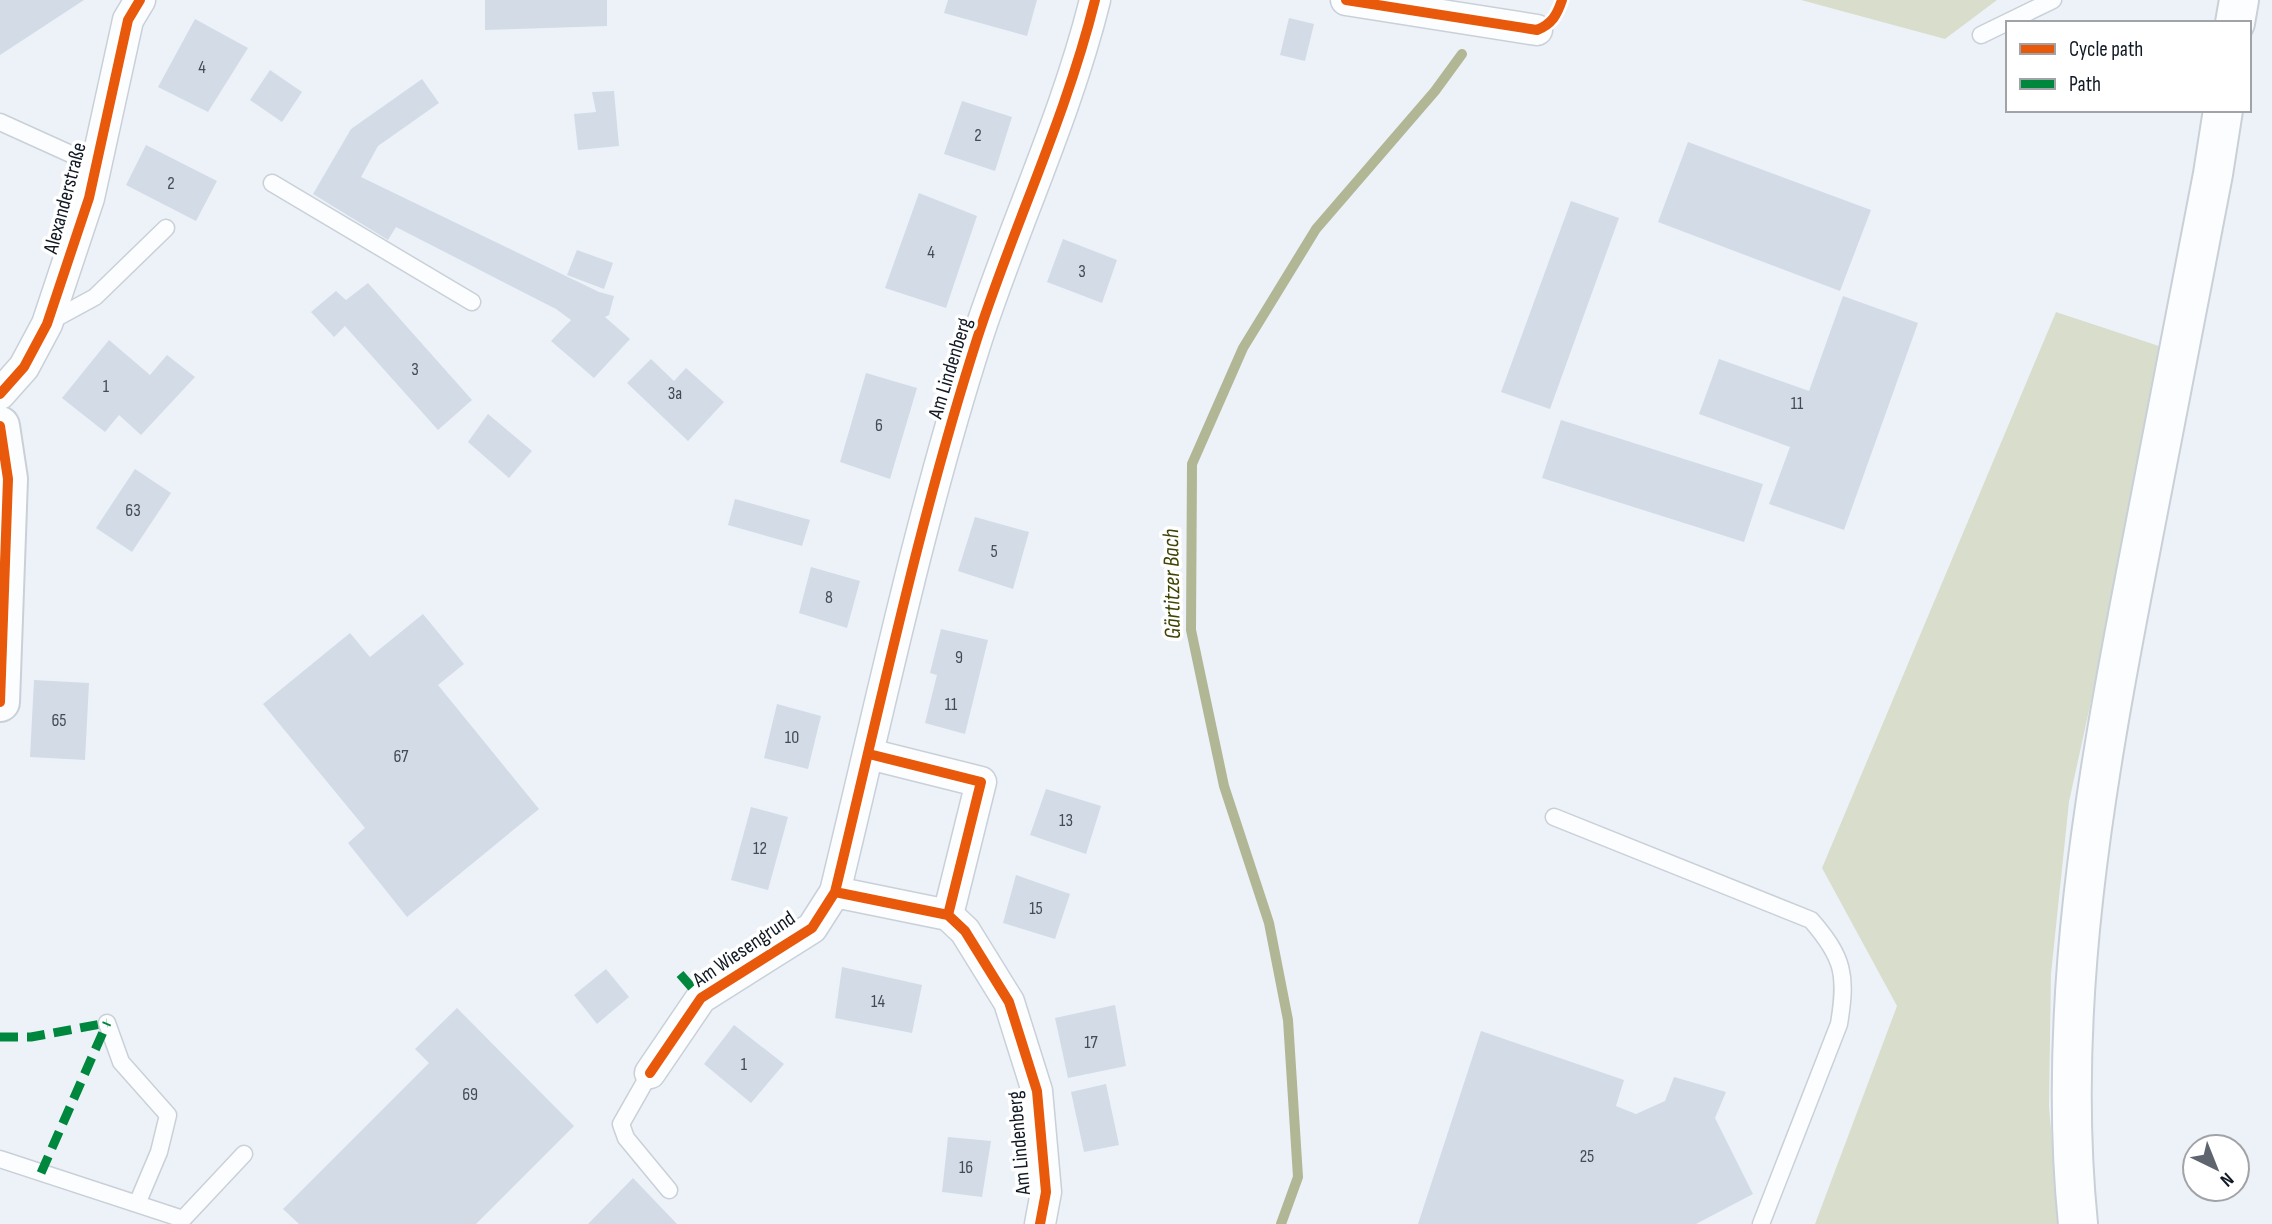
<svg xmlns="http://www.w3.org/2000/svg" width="2272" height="1224" viewBox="0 0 2272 1224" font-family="'Sofia Sans Condensed',sans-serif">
<rect width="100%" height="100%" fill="#edf2f9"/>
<path fill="#d9decc" d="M 1801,0 L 1997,0 L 1945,39 Z
M 2056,312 L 2168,349 L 2069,802 L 2051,974 L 2049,1106 L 2059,1224 L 1815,1224 L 1897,1006 L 1822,868 Z"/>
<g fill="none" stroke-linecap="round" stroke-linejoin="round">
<path stroke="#b1b695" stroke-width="10" d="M 1281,1224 L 1298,1177 L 1288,1020 L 1269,923 L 1224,786 L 1191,630 L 1192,464 L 1243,348 L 1316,229 L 1435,91 L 1462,54"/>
</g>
<path fill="#d2dbe6" d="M 0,0 L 84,0 L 0,55 Z
M 485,0 L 607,0 L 607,26 L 485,30 Z
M 948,0 L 1037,0 L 1027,36 L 944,13 Z
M 1289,18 L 1314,24 L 1305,61 L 1280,55 Z
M 195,19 L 248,48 L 208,112 L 158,87 Z
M 270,70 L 302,92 L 282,122 L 250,100 Z
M 422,79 L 439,103 L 378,146 L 361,177 L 599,292 L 614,296 L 609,315 L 605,317 L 630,339 L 594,378 L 551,341 L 571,320 L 556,309 L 396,227 L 388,240 L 313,194 L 351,129 Z
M 614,91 L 619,146 L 578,150 L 574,114 L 596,112 L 592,92 Z
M 962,101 L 1012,117 L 995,171 L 944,154 Z
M 1688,142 L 1871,210 L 1840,291 L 1658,222 Z
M 146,145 L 217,181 L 196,221 L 126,185 Z
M 919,193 L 977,216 L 946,308 L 885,288 Z
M 1571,201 L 1619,218 L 1550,409 L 1501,392 Z
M 1063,239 L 1117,260 L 1102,303 L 1047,282 Z
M 577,250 L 613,263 L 604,289 L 567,275 Z
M 368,283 L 472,400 L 438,430 L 345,326 L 334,337 L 311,312 L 336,291 L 346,300 Z
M 1843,296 L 1918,323 L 1844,530 L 1769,504 L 1790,447 L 1699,414 L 1719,359 L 1809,391 Z
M 109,340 L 150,375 L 167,355 L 195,377 L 141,435 L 119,415 L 105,432 L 62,398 Z
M 651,359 L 674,381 L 686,368 L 724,402 L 688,441 L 627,383 Z
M 866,373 L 917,388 L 890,479 L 840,462 Z
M 488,414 L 532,451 L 509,478 L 468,442 Z
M 1561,420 L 1763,484 L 1744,542 L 1542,478 Z
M 135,469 L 171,493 L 132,552 L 96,528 Z
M 735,499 L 810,520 L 802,546 L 728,525 Z
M 975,517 L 1029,532 L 1013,589 L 958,571 Z
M 811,567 L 860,581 L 847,628 L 799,613 Z
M 423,614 L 464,664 L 438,685 L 539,809 L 407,917 L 348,843 L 365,828 L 263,704 L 350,633 L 370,657 Z
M 941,629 L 988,640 L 965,734 L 925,723 L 937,675 L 930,673 Z
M 34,680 L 89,683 L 85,760 L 30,757 Z
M 777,704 L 821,716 L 808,769 L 764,758 Z
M 1046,789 L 1101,806 L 1086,854 L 1030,835 Z
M 751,807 L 788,817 L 768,890 L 731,880 Z
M 1016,875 L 1070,894 L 1055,939 L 1003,923 Z
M 842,967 L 922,985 L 912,1033 L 835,1018 Z
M 606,969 L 629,997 L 597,1024 L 574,995 Z
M 1115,1005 L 1126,1066 L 1068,1078 L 1055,1018 Z
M 457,1008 L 574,1126 L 476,1224 L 299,1224 L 283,1209 L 429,1063 L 415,1049 Z
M 734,1025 L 784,1064 L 751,1103 L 704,1064 Z
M 1481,1031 L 1624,1080 L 1616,1106 L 1636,1114 L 1665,1101 L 1674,1077 L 1726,1092 L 1715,1118 L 1753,1194 L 1696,1224 L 1418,1224 Z
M 1106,1084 L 1119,1145 L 1084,1152 L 1071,1092 Z
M 948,1137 L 991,1141 L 982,1197 L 942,1192 Z
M 633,1178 L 677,1224 L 588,1224 Z"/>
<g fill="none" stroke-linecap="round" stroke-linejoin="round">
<defs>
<path id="service" d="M 1981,35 L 2053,0
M 0,122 L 95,165
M 272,183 L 472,302
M 49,322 L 95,297 L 166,228
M 1554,817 L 1811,920 C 1844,958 1847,975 1839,1024 L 1761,1224
M 107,1023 L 121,1062 L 168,1115 L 159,1152 L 137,1204
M 650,1073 L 621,1124 L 626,1138 L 669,1190
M 0,1159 L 183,1219 L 244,1154"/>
<path id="minor" d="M 1346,0 L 1537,30
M 0,394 L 24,367 L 47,324 L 89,198 L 128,20 L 140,0
M 869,754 L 981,782 L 948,915
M 650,1073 L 701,998 L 812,928 L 835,892
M 1040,1224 L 1046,1192 L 1037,1091 L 1009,1002 L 965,931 L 948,915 L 835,892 C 880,707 919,520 977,339 C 1014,225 1066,117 1095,0"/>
<path id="secondary" d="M 0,426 L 8,479 L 0,702"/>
<path id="primary" d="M 2235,23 L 2239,0
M 2078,1224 C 2056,1006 2095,786 2136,573 C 2162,440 2188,307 2213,174 L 2223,110"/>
</defs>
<use href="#service" stroke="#c9d0d8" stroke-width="19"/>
<use href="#minor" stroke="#c9d0d8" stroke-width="33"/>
<use href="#secondary" stroke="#c9d0d8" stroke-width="42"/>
<use href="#primary" stroke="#c9d0d8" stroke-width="42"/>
<use href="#service" stroke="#fcfdfe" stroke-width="16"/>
<use href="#minor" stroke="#fcfdfe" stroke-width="30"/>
<use href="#secondary" stroke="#fcfdfe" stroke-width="38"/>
<use href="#primary" stroke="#fcfdfe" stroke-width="38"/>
<path stroke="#00873e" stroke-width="9" stroke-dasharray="18 9" stroke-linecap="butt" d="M 680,974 L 701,998
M 0,1037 L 31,1037 L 107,1023
M 41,1173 L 107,1023"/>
<defs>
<path id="cycleway" d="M 1346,0 L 1537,30 C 1552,24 1557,15 1562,0
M 0,394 L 24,367 L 47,324 L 89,198 L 128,20 L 140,0
M 0,426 L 8,479 L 0,702
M 869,754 L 981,782 L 948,915
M 650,1073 L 701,998 L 812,928 L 835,892
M 1040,1224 L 1046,1192 L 1037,1091 L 1009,1002 L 965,931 L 948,915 L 835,892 C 880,707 919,520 977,339 C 1014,225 1066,117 1095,0"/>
</defs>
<use href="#cycleway" stroke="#fff" stroke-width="15"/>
<use href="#cycleway" stroke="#e8590c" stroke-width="10"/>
</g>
<g text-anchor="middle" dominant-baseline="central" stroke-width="7" stroke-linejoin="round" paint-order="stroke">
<g font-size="18" fill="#434c56">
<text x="202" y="67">4</text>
<text x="978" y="135">2</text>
<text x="171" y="183">2</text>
<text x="931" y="252">4</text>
<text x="1082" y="271">3</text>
<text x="415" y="369">3</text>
<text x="106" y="386">1</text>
<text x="675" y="393">3a</text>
<text x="1797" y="403">11</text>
<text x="879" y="425">6</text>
<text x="133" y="510">63</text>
<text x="994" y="551">5</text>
<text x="829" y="597">8</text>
<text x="959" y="657">9</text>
<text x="951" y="704">11</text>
<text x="59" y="720">65</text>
<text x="792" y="737">10</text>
<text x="401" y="756">67</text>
<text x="1066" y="820">13</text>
<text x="760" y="848">12</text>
<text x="1036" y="908">15</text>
<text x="878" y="1001">14</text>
<text x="1091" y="1042">17</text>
<text x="744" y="1064">1</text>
<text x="470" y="1094">69</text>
<text x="1587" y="1156">25</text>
<text x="966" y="1167">16</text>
</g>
<g font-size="21" fill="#111924" stroke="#fff">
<text transform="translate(65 198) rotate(-75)">Alexanderstraße</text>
<text transform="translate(950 368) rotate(-73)">Am Lindenberg</text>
<text transform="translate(744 949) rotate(-34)">Am Wiesengrund</text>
<text transform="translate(1019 1143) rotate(-95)">Am Lindenberg</text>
</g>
<g font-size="23" font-style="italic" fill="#3f4303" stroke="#fff">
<text transform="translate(1172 584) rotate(-91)">Gärtitzer Bach</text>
</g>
</g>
<rect x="2006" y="21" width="245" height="91" fill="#ffffff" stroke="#a0a3a7" stroke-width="2"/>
<rect x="2020" y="44" width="35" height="10" fill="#e8590c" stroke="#a0a3a7" stroke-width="2"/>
<text x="2069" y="56" font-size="21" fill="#111924">Cycle path</text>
<rect x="2020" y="79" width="35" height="10" fill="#00873e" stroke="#a0a3a7" stroke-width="2"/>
<text x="2069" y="91" font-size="21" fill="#111924">Path</text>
<g transform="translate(2216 1168) rotate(137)"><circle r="33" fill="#ffffff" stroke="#a0a3a7" stroke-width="2"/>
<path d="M0-5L12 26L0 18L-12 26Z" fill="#5e656f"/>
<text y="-10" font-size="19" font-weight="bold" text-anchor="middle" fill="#111924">N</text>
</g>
</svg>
